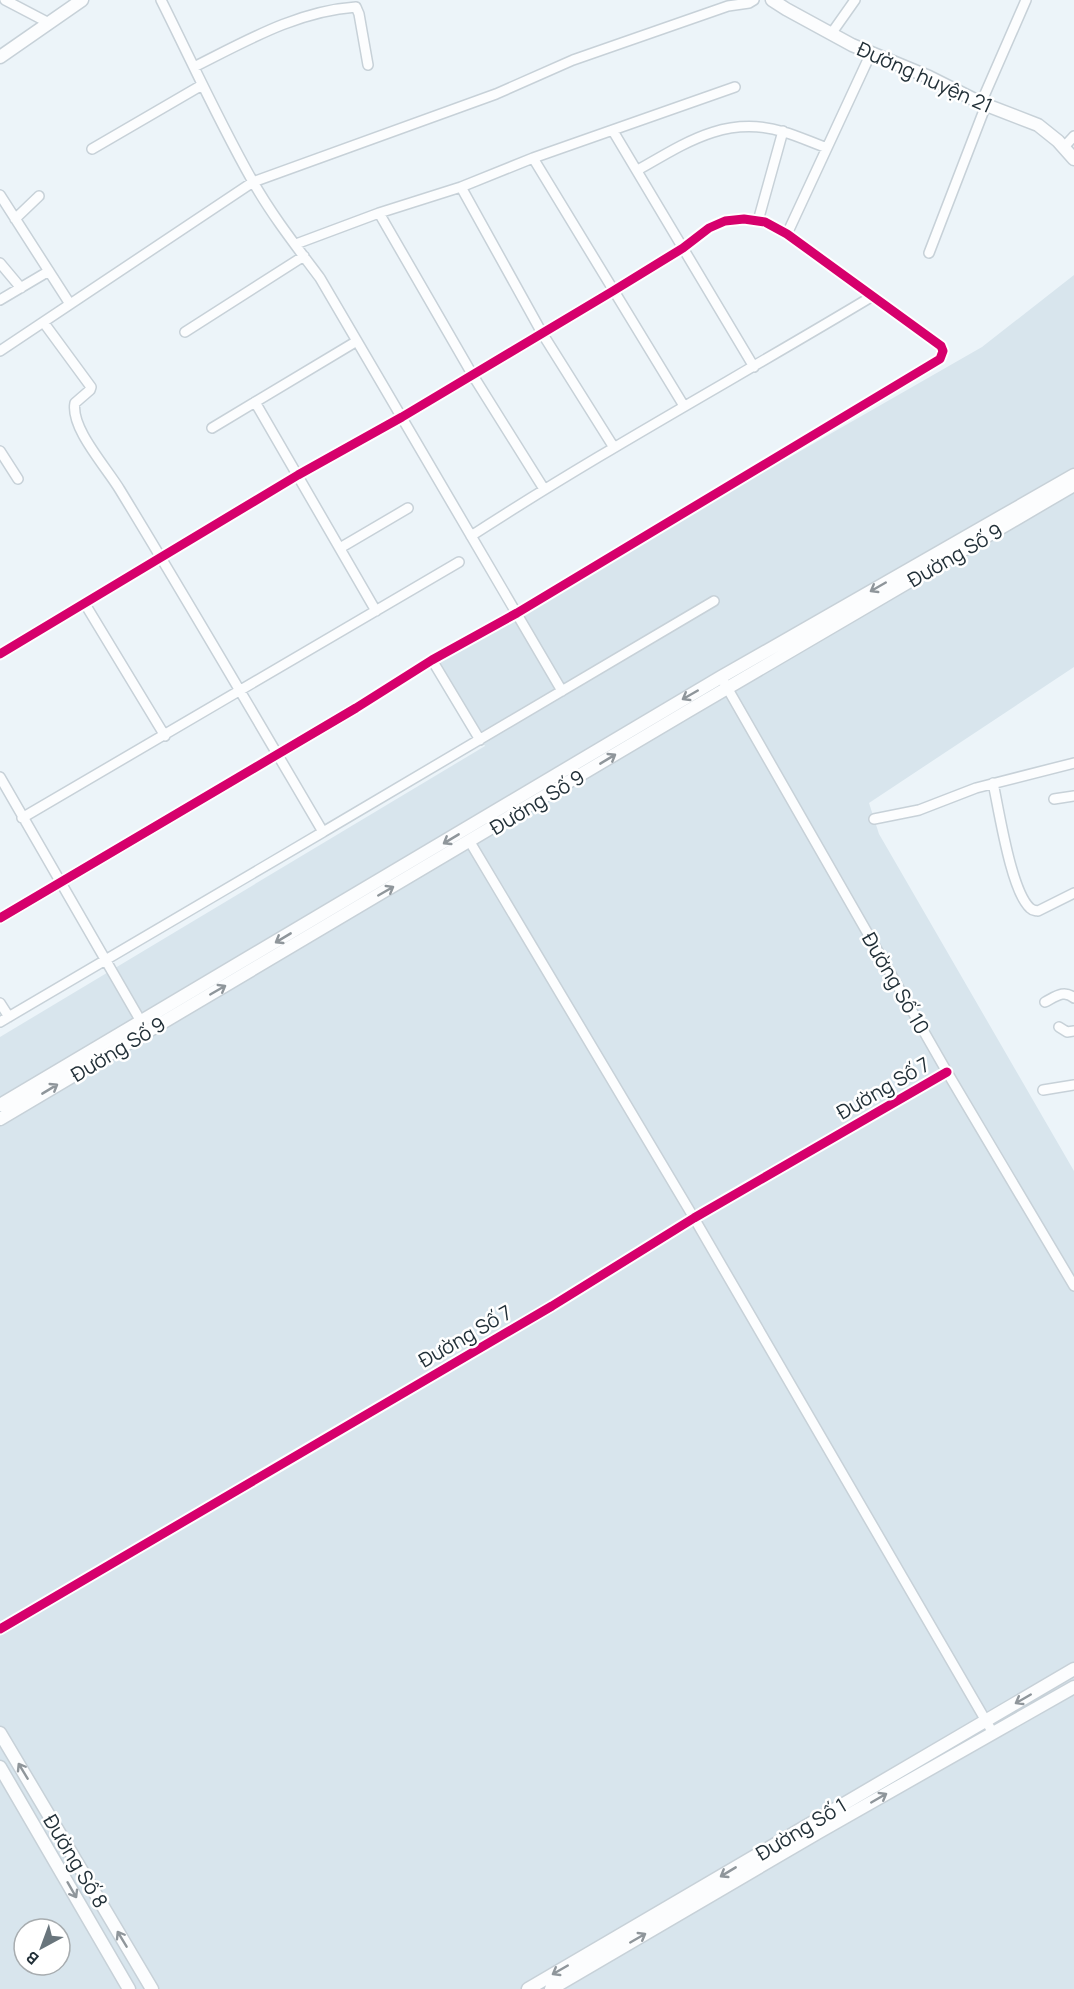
<svg xmlns="http://www.w3.org/2000/svg" width="1074" height="1989" viewBox="0 0 1074 1989" font-family="Manrope,sans-serif">
<style>
.built{fill:#d8e5ed;fill-rule:evenodd}
.lines{fill:none;stroke-linecap:round;stroke-linejoin:round}
.minor-casing{stroke:#c7d1d8;stroke-width:12}
.tertiary-casing{stroke:#c7d1d8;stroke-width:15}
.minor{stroke:#fcfdfe;stroke-width:9}
.tertiary{stroke:#fcfdfe;stroke-width:12}
.cycleway-casing{stroke:#fff;stroke-width:13}
.cycleway{stroke:#d6006c;stroke-width:9}
.oneway{stroke:#8f969b}
.labels{text-anchor:middle;dominant-baseline:central;stroke-width:5;stroke-linejoin:round;paint-order:stroke}
.street-label{font-size:20px;fill:#223038;stroke:#fff}
</style>
<rect width="100%" height="100%" fill="#ecf4f9"/>
<path class="built" d="M1074,275v392l-205,136 10,31 195,337v818h-1074v-952l485,-291 -49,-86 546,-313zM24,1929h36v36h-36z"/>
<g class="lines">
<g class="minor-casing">
<path id="minor" d="M5,0l44,23
M161,0c30,60 58,122 91,180 19,34 44,66 68,98l242,413
M831,34l24,-34
M194,67c52,-26 103,-56 162,-60l3,7 9,51
M981,103l45,-103
M613,131l141,236
M1064,147l10,-11
M92,149l110,-64
M533,158l151,248
M638,170c47,-27 89,-56 146,-38 14,4 29,11 43,16
M461,187l81,146 71,113
M0,195l70,109
M379,213l93,161 72,115
M15,219l24,-23
M758,221l25,-90
M787,234l84,-181
M296,244l83,-31 82,-26 72,-29 202,-71
M929,253l57,-148
M0,263l21,25
M0,300l49,-29
M185,332l119,-76
M0,351l253,-169 243,-88 77,-34 155,-54 21,-3 5,-3
M255,402l121,209
M212,428l145,-87
M0,451l18,28
M471,536c131,-85 267,-159 400,-239
M340,548l68,-40
M85,604l80,132
M0,654l298,-179 104,-58 211,-126 70,-43 26,-20 16,-7 19,-2 21,3 22,12 154,112 2,5 -3,8 -423,254 -85,47 -76,48 -356,210
M432,660l48,80
M721,677l226,395 127,214
M0,777l143,248
M993,783c6,27 18,108 37,125 3,3 4,2 8,3l36,-18
M1054,799l20,-3
M22,818l437,-256
M874,819l45,-9 57,-22 98,-25
M323,832l391,-231
M470,842l224,376 299,515
M1045,1002c10,-5 19,-13 29,-4
M0,1003l9,14
M0,1022l323,-190c-67,-114 -134,-229 -203,-342 -13,-22 -50,-62 -45,-87l15,-13 1,-3 -47,-64
M1059,1027l8,5 7,-1
M1043,1090l31,-5
M0,1629l552,-323 142,-88 253,-146"/>
</g>
<g class="tertiary-casing">
<path id="tertiary" d="M772,0l14,9 66,36 77,32 52,26 57,22 20,16 16,18
M0,57l82,-57
M0,1105l721,-428 353,-202
M0,1119l688,-408 386,-226
M0,1733l152,256
M0,1767l129,222
M528,1989l546,-320
M551,1989l268,-157 255,-145"/>
</g>
<use href="#minor" class="minor"/>
<use href="#tertiary" class="tertiary"/>
<g class="cycleway-casing">
<path id="cycleway" d="M0,654l298,-179 104,-58 211,-126 70,-43 26,-20 16,-7 19,-2 21,3 22,12 154,112 2,5 -3,8 -423,254 -85,47 -76,48 -356,210
M0,1629l552,-323 142,-88 253,-146"/>
</g>
<use href="#cycleway" class="cycleway"/>
</g>
<defs><path id="oneway-shaft" d="M-6 0H5M1.5-3L5.5 0L1.5 3" fill="none" stroke-width="1.6" stroke-linecap="round" stroke-linejoin="round" transform="scale(1.5)"/></defs>
<g class="oneway">
<use href="#oneway-shaft" transform="translate(878 587) rotate(150)"/>
<use href="#oneway-shaft" transform="translate(690 695) rotate(150)"/>
<use href="#oneway-shaft" transform="translate(608 759) rotate(-31)"/>
<use href="#oneway-shaft" transform="translate(451 839) rotate(149)"/>
<use href="#oneway-shaft" transform="translate(386 891) rotate(-30)"/>
<use href="#oneway-shaft" transform="translate(283 938) rotate(149)"/>
<use href="#oneway-shaft" transform="translate(218 990) rotate(-30)"/>
<use href="#oneway-shaft" transform="translate(50 1089) rotate(-31)"/>
<use href="#oneway-shaft" transform="translate(1023 1699) rotate(150)"/>
<use href="#oneway-shaft" transform="translate(23 1771) rotate(-121)"/>
<use href="#oneway-shaft" transform="translate(879 1798) rotate(-30)"/>
<use href="#oneway-shaft" transform="translate(728 1872) rotate(149)"/>
<use href="#oneway-shaft" transform="translate(72 1890) rotate(60)"/>
<use href="#oneway-shaft" transform="translate(638 1938) rotate(-30)"/>
<use href="#oneway-shaft" transform="translate(122 1939) rotate(-121)"/>
<use href="#oneway-shaft" transform="translate(560 1970) rotate(150)"/>
</g>
<g class="labels">
<g class="street-label">
<text transform="translate(925 77) rotate(24)">Đường huyện 21</text>
<text transform="translate(955 555) rotate(-30)">Đường Số 9</text>
<text transform="translate(537 802) rotate(-31)">Đường Số 9</text>
<text transform="translate(896 983) rotate(60)">Đường Số 10</text>
<text transform="translate(118 1049) rotate(-31)">Đường Số 9</text>
<text transform="translate(883 1088) rotate(-30)">Đường Số 7</text>
<text transform="translate(465 1336) rotate(-30)">Đường Số 7</text>
<text transform="translate(801 1829) rotate(-31)">Đường Số 1</text>
<text transform="translate(76 1861) rotate(59)">Đường Số 8</text>
</g>
</g>
<g transform="translate(42 1947) rotate(221)"><circle r="28" fill="#ffffff" stroke="#a7acaf" stroke-width="1.5"/>
<path d="M0-4.5L10 22L0 15L-10 22Z" fill="#69757c"/>
<text y="-9" font-size="16" font-weight="bold" text-anchor="middle" fill="#223038">B</text>
</g>
</svg>
